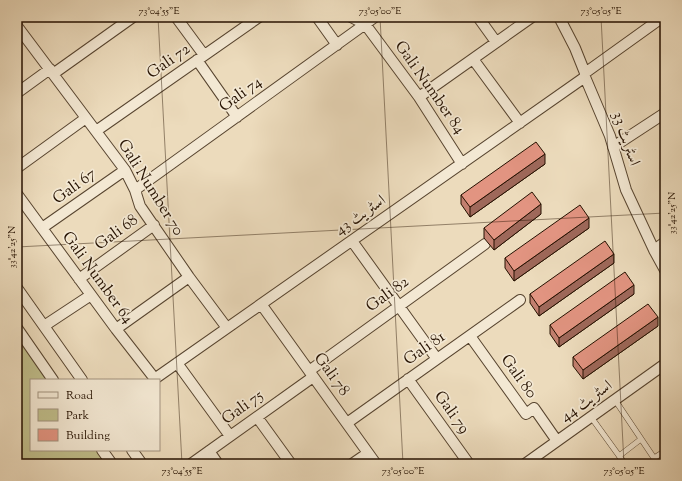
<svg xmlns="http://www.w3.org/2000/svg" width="682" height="481" viewBox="0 0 682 481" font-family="'Sorts Mill Goudy',Amiri,serif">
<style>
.green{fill:#c0be8b;stroke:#726846}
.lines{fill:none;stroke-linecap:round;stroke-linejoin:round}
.lane-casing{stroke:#57442f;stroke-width:6}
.street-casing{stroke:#57442f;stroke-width:12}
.lane{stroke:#f3e8d3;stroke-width:5}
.street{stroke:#f3e8d3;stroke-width:10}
.wall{fill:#c27f6f;stroke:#251100}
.shaded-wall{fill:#9e685a;stroke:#251100}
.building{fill:#e29481;stroke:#251100}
.ticks{fill:none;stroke:#251100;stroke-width:1;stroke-opacity:0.45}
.labels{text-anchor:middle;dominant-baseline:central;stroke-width:3.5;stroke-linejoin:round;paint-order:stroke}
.street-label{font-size:16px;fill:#251100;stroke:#f3e8d3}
.neatline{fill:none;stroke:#251100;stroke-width:1.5}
.ticks-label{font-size:10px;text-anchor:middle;fill:#251100}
</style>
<rect width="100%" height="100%" fill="#ecdbbc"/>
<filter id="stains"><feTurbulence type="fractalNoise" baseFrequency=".005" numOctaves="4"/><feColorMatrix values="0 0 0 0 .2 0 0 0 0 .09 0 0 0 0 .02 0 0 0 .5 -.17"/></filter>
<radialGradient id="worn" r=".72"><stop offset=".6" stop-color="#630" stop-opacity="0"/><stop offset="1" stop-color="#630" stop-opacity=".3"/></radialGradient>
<path class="green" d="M17,331l33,49h-19v70h66l9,14h-89z"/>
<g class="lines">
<g class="lane-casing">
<path id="lane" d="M615,400l43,64
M591,417l34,47
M619,456l22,-17
M654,458l11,-7"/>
</g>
<g class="street-casing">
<path id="street" d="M176,17l28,38
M317,17l20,28
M351,17l14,7 54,73 43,67
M478,17l18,25
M559,17l16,31 10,25v4l25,59 16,54 28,60 11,20
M17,26l108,144 10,20 5,16 49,71 38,51
M473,59l47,64
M197,60l40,57
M585,73l78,-56
M53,74l80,-57
M17,93l33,-24
M419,97l113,-80
M96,131l163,-114
M613,147l52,-34
M17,168l69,-50
M135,190l240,-173
M17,194l99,135 39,50
M42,228l83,-58
M352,241l85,118
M654,250l11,-8
M79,279l75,-54
M17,288l65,92
M261,304l115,160
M44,326l47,-31
M17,328l36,52
M116,329l73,-52
M470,336l56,78 8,-6 23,33
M177,363l53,73
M309,371l176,-127
M408,379l61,85
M153,380l432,-303
M257,417l34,47
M347,423l173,-123
M102,450l10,14
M132,450l10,14
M209,451l9,13
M191,464l122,-87
M352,464l16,-11
M525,464l140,-100"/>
</g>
<use href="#lane" class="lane"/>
<use href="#street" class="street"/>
</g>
<path class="wall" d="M545,164l-75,53 -9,-13v-9z
M541,214l-47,36 -10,-12v-10z
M589,228l-75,53 -9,-13v-10z
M614,263l-75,53 -9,-13v-9z
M634,294l-75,53 -9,-13v-9z
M658,326l-75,53 -10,-13v-9z"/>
<path class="shaded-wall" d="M545,154v10l-75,53v-10z
M541,204v10l-47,36v-10z
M589,218v10l-75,53v-10z
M614,254v9l-75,53v-9z
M634,285v9l-75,53v-9z
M658,317v9l-75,53v-9z"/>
<path class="building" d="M536,142l9,12 -75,53 -9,-12z
M532,192l9,12 -47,36 -10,-12z
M580,205l9,13 -75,53 -9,-13z
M605,241l9,13 -75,53 -9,-13z
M625,272l9,13 -75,53 -9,-13z
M648,304l10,13 -75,53 -10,-13z"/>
<path class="ticks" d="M158,17l24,447M380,17l23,447M601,17l23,447M17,247l648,-34"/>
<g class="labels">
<g class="street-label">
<text transform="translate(169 62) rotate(-35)">Gali 72</text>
<text transform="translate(429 88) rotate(55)">Gali Number 84</text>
<text transform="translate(241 95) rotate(-36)">Gali 74</text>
<text transform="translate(625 139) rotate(71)">اسٹریٹ 33</text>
<text transform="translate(75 187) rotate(-36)">Gali 67</text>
<text transform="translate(150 188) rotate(58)">Gali Number 70</text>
<text transform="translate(361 216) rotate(-35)">اسٹریٹ 43</text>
<text transform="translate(117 233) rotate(-36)">Gali 68</text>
<text transform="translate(97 278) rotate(54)">Gali Number 64</text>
<text transform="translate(388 295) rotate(-36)">Gali 82</text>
<text transform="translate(425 349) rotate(-35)">Gali 81</text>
<text transform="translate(331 375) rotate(54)">Gali 78</text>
<text transform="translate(518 377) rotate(54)">Gali 80</text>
<text transform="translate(587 402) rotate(-36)">اسٹریٹ 44</text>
<text transform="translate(243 408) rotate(-36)">Gali 75</text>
<text transform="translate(451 413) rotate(54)">Gali 79</text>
</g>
</g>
<rect width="682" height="481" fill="none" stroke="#ecdbbc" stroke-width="44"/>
<rect x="30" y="379" width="130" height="72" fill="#f3e8d3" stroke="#a1927f"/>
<rect x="38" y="392" width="20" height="6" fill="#f3e8d3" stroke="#a1927f"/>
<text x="66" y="399" font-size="12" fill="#251100">Road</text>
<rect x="38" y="409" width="20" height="12" fill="#c0be8b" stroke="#a1927f"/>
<text x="66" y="419" font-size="12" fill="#251100">Park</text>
<rect x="38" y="429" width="20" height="12" fill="#e29481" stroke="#a1927f"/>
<text x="66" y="439" font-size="12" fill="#251100">Building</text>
<rect x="22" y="22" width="638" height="437" class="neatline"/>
<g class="ticks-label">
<text x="159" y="14">73°04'55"E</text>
<text x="380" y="14">73°05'00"E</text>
<text x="601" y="14">73°05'05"E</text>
<text transform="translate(671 213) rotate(-90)" y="4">33°42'25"N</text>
<text transform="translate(11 247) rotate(-90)" y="4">33°42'25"N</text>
<text x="182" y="474">73°04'55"E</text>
<text x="403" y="474">73°05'00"E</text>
<text x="624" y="474">73°05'05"E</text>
</g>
<rect width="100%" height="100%" filter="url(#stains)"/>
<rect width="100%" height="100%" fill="url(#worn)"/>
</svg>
